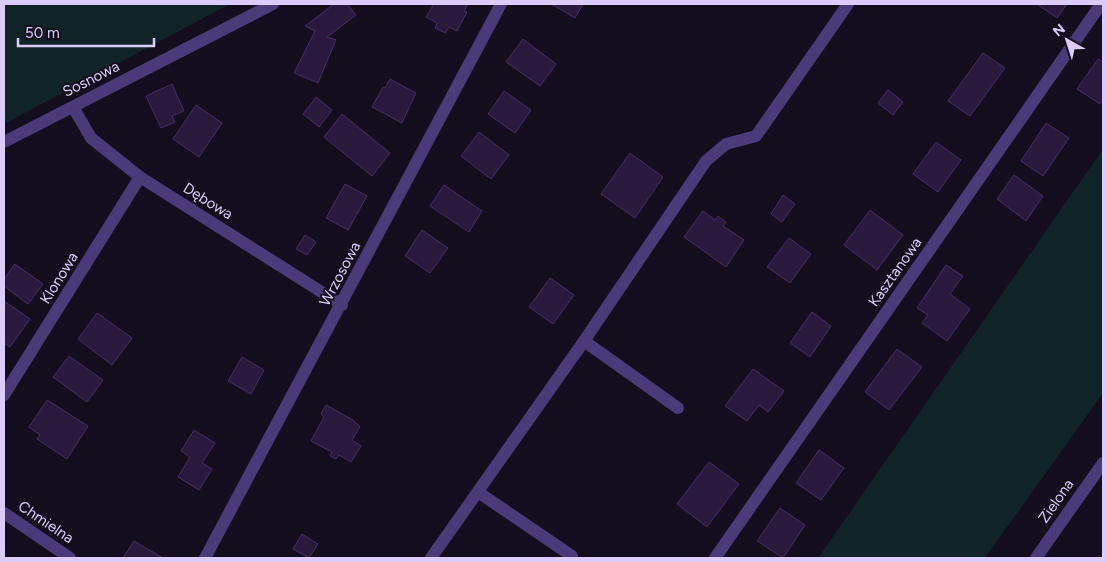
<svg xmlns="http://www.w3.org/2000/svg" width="1107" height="562" viewBox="0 0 1107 562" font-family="Figtree,sans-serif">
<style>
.green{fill:#102327}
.building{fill:#291a3d;stroke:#462d68}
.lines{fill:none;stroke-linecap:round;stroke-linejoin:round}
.minor{stroke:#4b3a7a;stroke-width:12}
.labels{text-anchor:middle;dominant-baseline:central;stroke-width:4;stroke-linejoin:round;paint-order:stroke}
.street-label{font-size:15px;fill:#dcccfc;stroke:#130d1d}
</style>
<rect width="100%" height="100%" fill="#130d1d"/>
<path class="green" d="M4,4h226l-226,120z
M1103,149v244l-118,165h-167z"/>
<path class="building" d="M334,4h13l9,11 -29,22 9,3 -18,43 -24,-10 21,-42 -10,-5z
M434,4h34l-4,7 3,1 -10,19 -8,-4 -4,6 -10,-5 2,-5 -11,-6z
M551,4h32l-8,14z
M1037,4h30l-10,14z
M523,39l33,25 -16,22 -34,-24z
M983,53l22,15 -35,48 -22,-15z
M1098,59l5,3v38l-3,4 -23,-15z
M390,79l26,14 -14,30 -30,-16 11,-20 2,1z
M172,84l12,27 -12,5 3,6 -14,6 -15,-32z
M888,90l15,12 -10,13 -15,-12z
M504,91l27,19 -16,23 -27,-19z
M316,97l16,13 -13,17 -16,-13z
M196,105l26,18 -23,34 -26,-18z
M342,114l48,39 -18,23 -48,-39z
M1046,123l23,15 -26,38 -22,-15z
M479,132l30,23 -18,24 -30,-23z
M936,142l25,18 -23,32 -25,-18z
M630,153l33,24 -28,41 -34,-24z
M1014,175l29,21 -17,25 -29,-22z
M345,184l22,12 -19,34 -22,-12z
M444,185l38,26 -13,21 -39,-26z
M783,195l12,9 -13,18 -11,-8z
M870,210l33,25 -26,35 -33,-25z
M703,211l12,9 3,-4 8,6 -3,4 21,14 -18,27 -42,-30z
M422,230l26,18 -18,25 -25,-17z
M305,235l11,7 -9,13 -11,-6z
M789,238l22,16 -21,29 -23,-16z
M15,264l28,20 -15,20 -24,-18v-7z
M946,265l17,11 -13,18 20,15 -23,32 -25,-18 6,-8 -11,-7z
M550,278l24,17 -21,29 -24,-17z
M4,301l26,18 -20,28 -6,-4z
M812,312l19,14 -21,31 -20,-14z
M97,313l35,25 -20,27 -34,-26z
M897,349l25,18 -33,43 -24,-18z
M69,356l34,24 -16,22 -34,-25z
M242,357l22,13 -13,24 -23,-13z
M753,369l31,22 -16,21 -9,-7 -12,16 -22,-15z
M47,400l41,26 -21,33 -30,-20 3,-4 -11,-8z
M326,405l27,15 7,7 -8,13 9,6 -10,16 -12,-7 -3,4 -6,-3 2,-4 -21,-11 13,-24 -3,-3z
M194,430l21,13 -13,20 10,6 -13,21 -21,-13 12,-20 -9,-6z
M819,450l25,18 -23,32 -25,-17z
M709,462l30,22 -32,43 -30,-23z
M780,508l25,17 -22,33 -26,-17z
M302,534l16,10 -9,14 -16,-9z
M134,541l29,17h-40z"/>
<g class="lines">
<path class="minor" d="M73,107l18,31 49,39 202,128
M4,142l269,-138
M584,341l94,67
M4,395l136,-218
M478,492l94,64
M4,513l66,45
M205,558l296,-554
M431,558l153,-217 122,-180 20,-17 30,-8 92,-132
M715,558l386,-554
M1036,558l67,-95"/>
</g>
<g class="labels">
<g class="street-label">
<text transform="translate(91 79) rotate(-27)">Sosnowa</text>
<text transform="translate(208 201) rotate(32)">Dębowa</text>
<text transform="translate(895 272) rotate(-55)">Kasztanowa</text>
<text transform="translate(340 274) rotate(-62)">Wrzosowa</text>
<text transform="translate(59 278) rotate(-58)">Klonowa</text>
<text transform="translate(1056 501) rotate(-55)">Zielona</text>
<text transform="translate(46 522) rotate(34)">Chmielna</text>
</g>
</g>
<rect width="1107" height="562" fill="none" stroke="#dcccfc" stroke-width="10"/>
<g transform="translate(1067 40) rotate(321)" stroke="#130d1d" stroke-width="4" paint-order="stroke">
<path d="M0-4L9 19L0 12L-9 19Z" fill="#dcccfc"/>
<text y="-8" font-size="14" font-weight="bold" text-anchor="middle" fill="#dcccfc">N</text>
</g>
<path d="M18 38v8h136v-8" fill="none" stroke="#dcccfc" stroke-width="2.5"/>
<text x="25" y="38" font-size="15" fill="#dcccfc" stroke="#130d1d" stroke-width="4" paint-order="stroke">50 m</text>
</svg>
